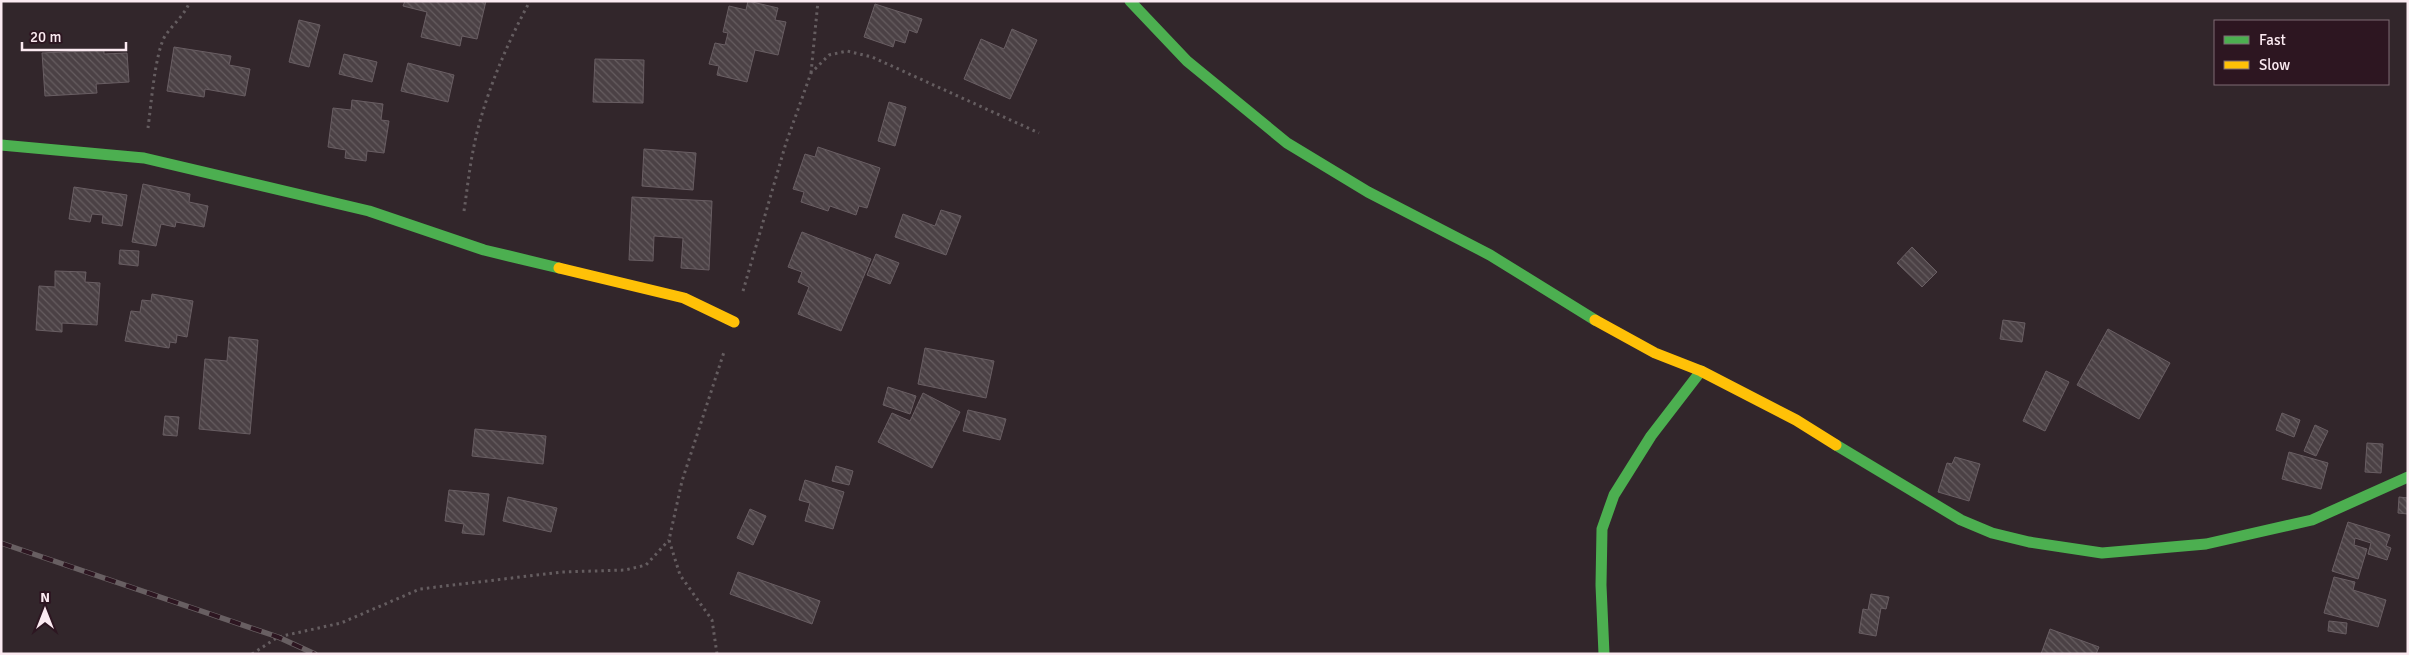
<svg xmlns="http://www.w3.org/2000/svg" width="2409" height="655" viewBox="0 0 2409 655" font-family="Signika,sans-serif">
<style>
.building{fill:url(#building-back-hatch);stroke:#695e63}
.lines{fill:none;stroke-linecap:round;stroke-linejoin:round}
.path{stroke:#655d60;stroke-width:3;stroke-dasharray:2.5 4;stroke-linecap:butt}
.fast{stroke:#4caf50;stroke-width:11}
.slow{stroke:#ffc107;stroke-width:11}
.rail-casing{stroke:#685f62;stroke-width:5.5}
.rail{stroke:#2d1621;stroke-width:4;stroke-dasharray:11;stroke-linecap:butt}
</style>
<defs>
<pattern id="building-back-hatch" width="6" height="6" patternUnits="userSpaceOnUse" patternTransform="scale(1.25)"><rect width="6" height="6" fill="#4b4145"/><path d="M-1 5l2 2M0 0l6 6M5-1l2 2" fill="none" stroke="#665d60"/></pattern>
</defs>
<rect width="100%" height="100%" fill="#32262b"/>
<path class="building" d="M405,1h81l-9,38 -15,-3 -2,10 -39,-9 6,-25 -24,-6z
M748,1l30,7 -3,12 11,2 -8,33 -23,-5 -8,32 -30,-7 2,-9 -10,-2 6,-21 10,2 3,-12 -5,-1 6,-26 17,4z
M875,4l47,15 -5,14 -8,-3 -4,13 -10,-3 -2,7 -29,-10z
M299,20l21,5 -11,42 -20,-5z
M1012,29l25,11 -27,59 -46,-20 17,-40 23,10z
M174,47l57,9 -2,9 21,4 -5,27 -40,-7 -1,8 -37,-6z
M104,50v4l23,-1 2,29 -33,2 1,9 -52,3 -3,-43z
M344,54l33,8 -5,20 -33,-8z
M595,59l49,1 -1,43 -50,-1z
M408,63l46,12 -6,27 -47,-11z
M352,100l31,4 -2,16 8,1 -5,32 -17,-2 -1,10 -21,-3 1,-8 -18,-3 5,-39 18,2z
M889,102l17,5 -11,39 -17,-5z
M818,147l62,21 -13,40 -8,-2 -3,9 -26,-9 -2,5 -27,-9 3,-10 -11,-3 12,-35 10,3z
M644,149l52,4 -3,37 -51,-4z
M143,184l47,10 -1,8 19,4 -4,21 -28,-5 -1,5 -14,-3 -5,22 -24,-4z
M74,187l53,8 -5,31 -20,-3 1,-8 -11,-1 -2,8 -21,-3z
M632,197l80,4 -3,69 -28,-2 2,-30 -29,-2 -1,25 -24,-1z
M941,210l20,6 -15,39 -51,-18 8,-23 32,12z
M802,232l69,27 -30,72 -43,-17 11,-27 -11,-5 4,-10 -14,-5z
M1912,247l25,25 -15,15 -25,-24z
M120,250l19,1 -1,15 -19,-2z
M876,254l23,9 -9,21 -23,-9z
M55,271l31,1 -1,10 15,1 -3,42 -35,-2v9l-26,-2 3,-44 16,1z
M152,294l41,7 -6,36 -10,-2 -1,8 -6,-1 -1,6 -44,-7 6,-30 9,1 2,-12 9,1z
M2003,320l22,3 -3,19 -22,-3z
M2108,329l62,34 -31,56 -62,-34z
M229,337l29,3 -8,94 -51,-5 6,-70 22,2z
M925,348l69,13 -8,37 -68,-14z
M2046,371l23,11 -24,49 -22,-10z
M888,387l28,9 -6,18 -27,-9z
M923,393l37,19 -28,56 -54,-26 14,-29 18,8z
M968,410l38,9 -6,21 -37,-9z
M2282,413l18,7 -6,17 -18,-7z
M165,416l14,1 -2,19 -14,-1z
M2315,425l13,6 -12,25 -12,-5z
M475,429l71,7 -3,28 -71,-8z
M2367,443l16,1 -2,29 -16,-1z
M2289,452l39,11 -7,26 -39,-10z
M1955,457l25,7 -11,37 -31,-9 9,-29 5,1z
M836,466l17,5 -4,14 -17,-4z
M805,480l39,12 -11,37 -28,-8 5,-18 -11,-3z
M449,490l40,4 -5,41 -22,-2 2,-9 -19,-3z
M508,497l49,11 -6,24 -48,-11z
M2399,497l9,1v16l-10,-1z
M750,509l16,7 -13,29 -16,-7z
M2348,522l42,13 -4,11 5,2 -4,12 -19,-6 3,-11 -16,-5 -1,7 13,4 -9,30 -26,-8z
M738,572l82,29 -8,23 -82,-30z
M2334,577l21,5 -2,8 33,10 -8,27 -54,-14z
M1871,594l18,3 -3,12 -5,-1 -5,28 -17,-3 4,-24 5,1z
M2329,621l18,2 -1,11 -18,-3z
M2050,629l49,18 -3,7h-55z"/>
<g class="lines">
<path class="path" d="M811,73l7,-72
M148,128c3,-22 7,-75 17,-92 8,-12 20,-21 25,-35
M464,211c3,-20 5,-40 9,-60 9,-49 33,-106 57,-150
M743,291l43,-148 25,-70 18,-18 18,-4 25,6 167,76
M252,654l26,-17 63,-14 79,-34 142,-17 63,-2 21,-5 23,-25
M717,654l-5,-34 -32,-45 -11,-35 13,-59 42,-129"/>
<path class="fast" d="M1130,1l57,60 100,82 81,49 122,63 105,65
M1,145l143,13 225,53 115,39 75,18
M1836,445l125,75 31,13 37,9 73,11 104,-9 106,-24 96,-43
M1604,654l-3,-69 1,-56 12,-34 37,-59 50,-65"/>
<path class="slow" d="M559,268l125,30 50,24
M1595,320l60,33 46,18 95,49 40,25"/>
<g class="rail-casing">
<path id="rail" d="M1,543l277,94 37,17"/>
</g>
<use href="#rail" class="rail"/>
</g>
<rect width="2409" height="655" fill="none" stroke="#fbeaf1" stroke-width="5"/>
<rect x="2214" y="20" width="175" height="65" fill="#2d1621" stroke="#7f6b74"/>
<rect x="2224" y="36" width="25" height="8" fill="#4caf50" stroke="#7f6b74"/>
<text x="2259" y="45" font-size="15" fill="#fbeaf1">Fast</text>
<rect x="2224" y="61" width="25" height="8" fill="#ffc107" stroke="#7f6b74"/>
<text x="2259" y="70" font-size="15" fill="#fbeaf1">Slow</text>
<g transform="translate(45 610)" stroke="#2d1621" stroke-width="4" paint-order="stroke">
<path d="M0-4L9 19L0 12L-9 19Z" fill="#fbeaf1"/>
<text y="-8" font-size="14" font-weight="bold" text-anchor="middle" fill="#fbeaf1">N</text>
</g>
<path d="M22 42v8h104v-8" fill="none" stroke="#fbeaf1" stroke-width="2.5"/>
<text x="30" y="42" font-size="15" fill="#fbeaf1" stroke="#2d1621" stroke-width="4" paint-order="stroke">20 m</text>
</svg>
